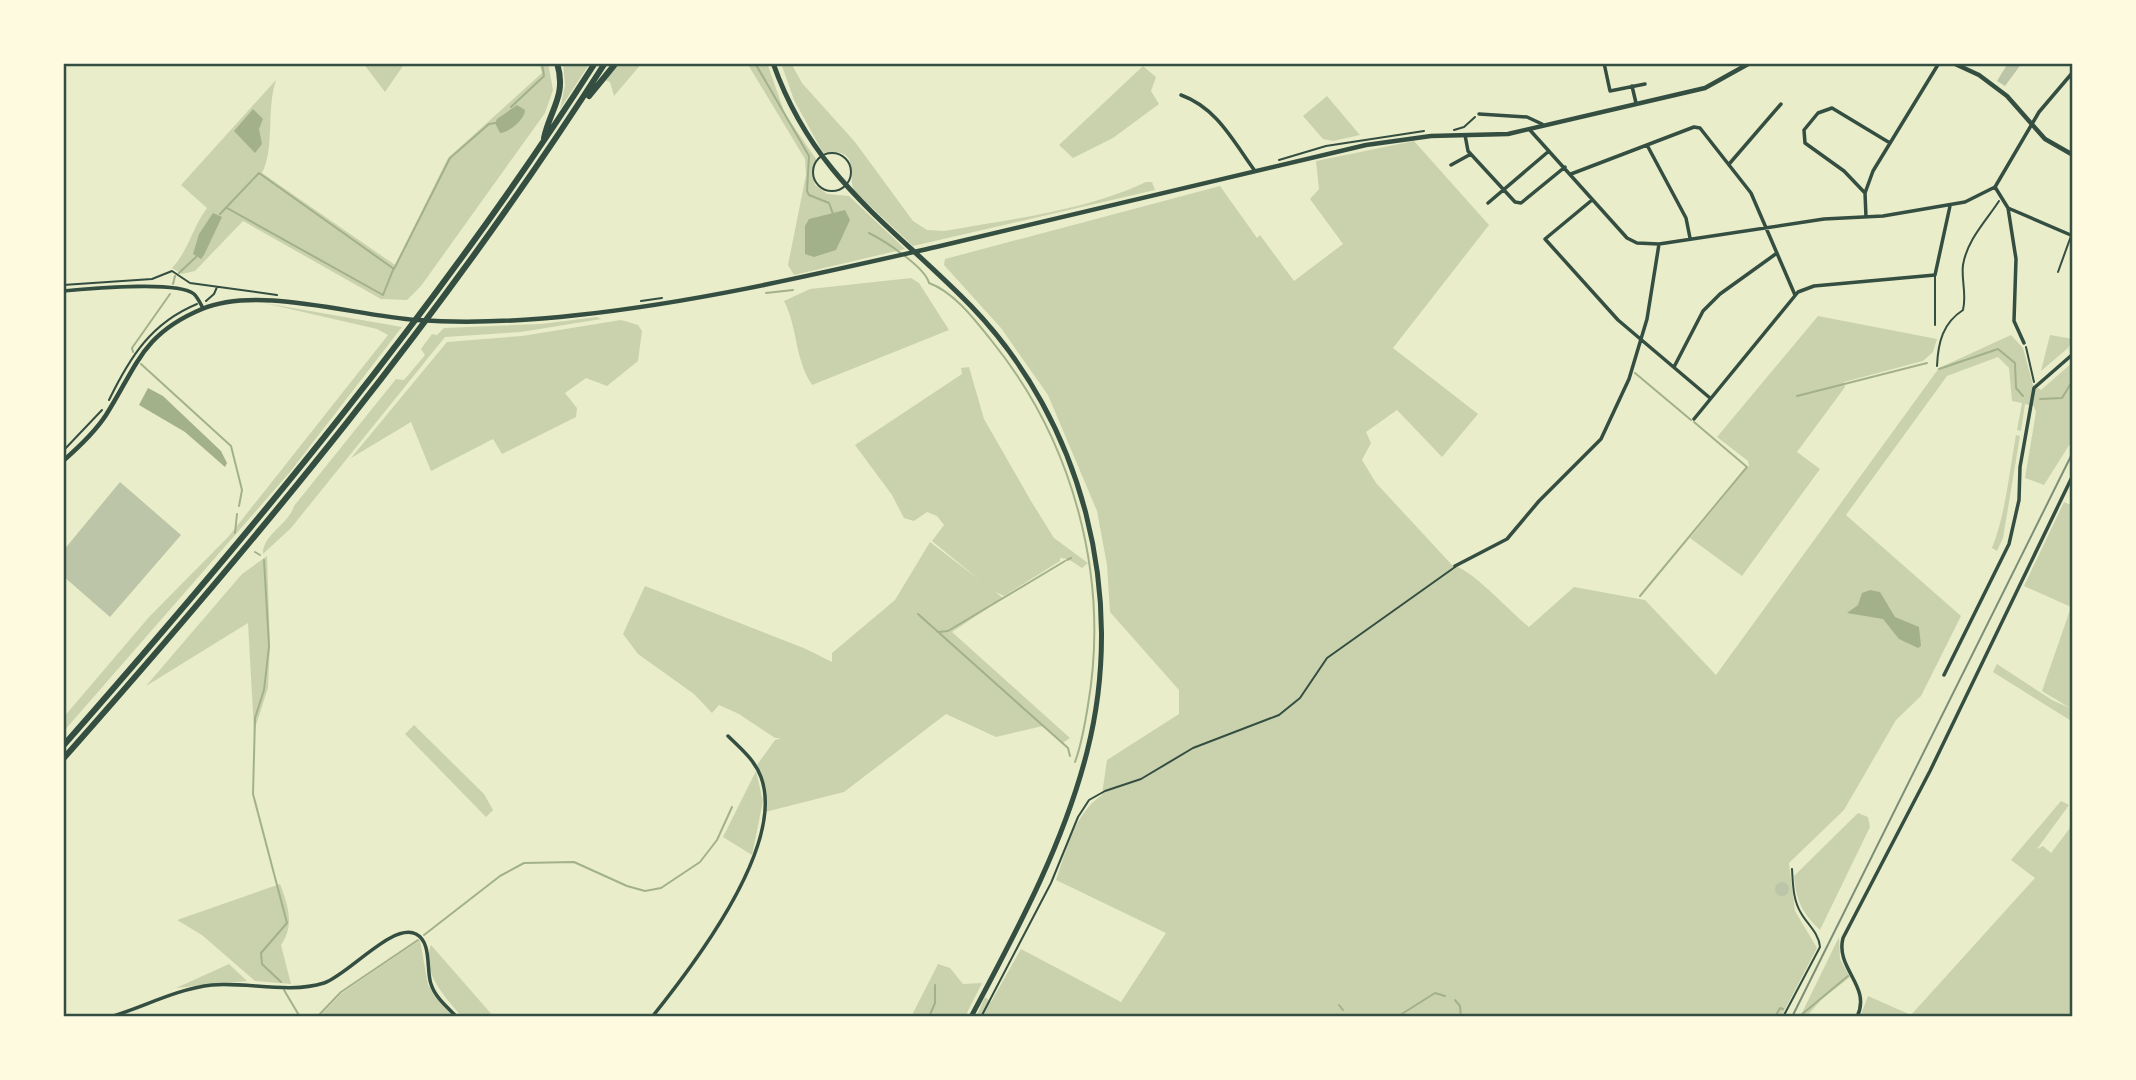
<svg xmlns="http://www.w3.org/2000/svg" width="2136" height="1080" viewBox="0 0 2136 1080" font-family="Barlow,sans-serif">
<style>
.green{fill:#cad2ad}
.water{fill:#a3b18a}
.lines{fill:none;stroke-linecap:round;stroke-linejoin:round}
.stream{stroke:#a3b18a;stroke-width:2}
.building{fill:#bcc5a7}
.path{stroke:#344e41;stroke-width:2}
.service{stroke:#344e41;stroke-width:2}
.minor{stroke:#344e41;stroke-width:3.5}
.tertiary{stroke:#344e41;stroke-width:4.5}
.trunk{stroke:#344e41;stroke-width:5}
.motorway{stroke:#344e41;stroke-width:6}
.rail{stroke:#7c8e77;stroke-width:2}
.neatline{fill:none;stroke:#344e41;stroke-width:2.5}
</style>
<rect width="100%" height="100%" fill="#e9edc9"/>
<path class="green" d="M363,63h42l-20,29z
M539,63h9l5,27 -8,23 -124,173 -14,14 -26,-1 -138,-78 -48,50 -13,3 -10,-6c17,-18 20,-40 35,-60l-26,-23 95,-105c-10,30 -1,68 -14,93l133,92 53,-107 94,-85z
M563,63h27l-30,46 5,-24z
M620,63h22l-28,33 -4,-14 -5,-2z
M747,63h20l18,51 31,45 -3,18 2,8 12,9 22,2 56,53 -111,26 -6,-10 18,-90 -1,-16z
M781,63h10l11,20 53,59 58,79 14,9 17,1c66,-12 141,-20 202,-49h6l3,8 -242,56 -59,-55c-7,-16 8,-44 -30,-38l-3,-4 -27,-49z
M1143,66l13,11 -5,14 8,13 -46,34 -40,20 -14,-13z
M1327,96l33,39 -27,6 -10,-2 -20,-23z
M1414,141l75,84 -96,123 85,66 -36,43 -45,-47 -31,22 5,11 -9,17 14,23 76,82c19,3 59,48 77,62l45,-40 71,13 71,75 223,-307 72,-33 12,13 10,37 8,5 32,-28v77l-29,46 -19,-7 11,-66 -2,-6 -9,-2 -4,27 -4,-1 5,-27 -10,-2 -3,-33 -11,-11 -51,19 -101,139 115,101 -40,80 -25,24 -52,90 -55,53 6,48 22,37 -36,69h-805l9,-20 6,5 30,-53 100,53 45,-69 -110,-53c11,-31 18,-66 46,-85l5,-35 72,-46v-24l-69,-78 -3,-47 -10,-54 -49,-116 -47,-67 -57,-63 1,-6 275,-73 37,52 3,-3 34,46 49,-37 -33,-45 9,-10 -3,-28z
M911,278l8,5 30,47 -137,55c-18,-28 -14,-57 -28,-84l26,-12z
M264,303l138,24 -112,145 -227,260v-14l86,-101 80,-81 159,-201 -11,-6z
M1818,316l119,23 -4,13 -10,9 -79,21 1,5 -48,65 23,17 -78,107 -52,-38 59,-72 -1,-5 -31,-24z
M597,317l4,2 -80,13 -76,5 -154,191 -28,26c-1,-19 26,-30 31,-48l102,-127 8,1 21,-25 -4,-6 11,-15 5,1 7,-7 97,-4z
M621,320l17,5 4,6 -4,30 -31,25 -21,-8 -21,15 12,15 -1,9 -74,37 -9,-15 -62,32 -20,-49 -60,36 96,-116 75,-6z
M2050,335l23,4 -5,9 -27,23z
M969,367l15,52 47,82 23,37 34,25 -6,5 -14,-9 -8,-1v3l-56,35 -11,-5 -61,-50 12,-16 -7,-9 -10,-4 -13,9 -10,-3 -12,-23 -37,-50 107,-71 -1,-6z
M2016,435l4,1 -17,102 -6,13 -5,-3c14,-35 17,-75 24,-113z
M2064,502l9,4v216l-80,-50 4,-8 55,36 18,8 -28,-17 29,-84 -47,-21z
M930,542l73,56 -51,34 118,106 -7,5 -20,-17 -47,11 -50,-23 -102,78 -79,20 1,-24 -9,-23 18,-25 6,-2h-6l-36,-24 -20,-9 -7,8 -18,-19 -56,-40 -15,-20 22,-48 161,63 26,13v-9l63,-53z
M267,556l3,88 -2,44 -14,43 -6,-108 -102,63 96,-112z
M414,725l70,69 9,16 -7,7 -81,-83z
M756,771l7,30 -11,54 -29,-18z
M2061,801l8,4 -32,44 6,-3 8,7 22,-29v193h-213l8,-21 43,19 124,-137 -24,-18z
M1858,813l10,4 2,10 -50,103c-18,-17 -24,-30 -26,-54z
M280,884c8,21 15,41 1,61l10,39 -36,-3 -53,-46 -25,-15z
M1839,937l1,22 10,18 -28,22 -16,18h-6z
M420,940l8,45 27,32h-136l23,-24z
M431,945l63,72h-32c-16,-19 -42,-45 -31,-72z
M229,964l18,17 -71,7z
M938,964l12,4 13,16 19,-1 -17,34h-54z"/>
<path class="water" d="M517,105l8,5c0,9 -15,22 -25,23l-5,-10 2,-4z
M253,109l10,10 -4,10 3,15 -7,9 -21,-22z
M845,210l5,10 -14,30 -22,7 -9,-3v-28l4,-7z
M213,213l9,4 -18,38 -3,4 -8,-5 6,-20z
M148,388l15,8 58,55 6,12 -2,4 -40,-35 -46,-27z
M1870,590l10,2 15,25 24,10 2,19 -3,2 -19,-9 -16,-20 -36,-6 11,-8 4,-12z"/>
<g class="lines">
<path class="stream" d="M755,63l54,93 -2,35 2,4 20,8 4,11
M511,107l33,-31 -2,-13
M227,208l156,87 10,-25
M220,214l39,-41 135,96 56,-111 39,-34 6,-1
M869,233c16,8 56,34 60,50 25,9 46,37 62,57 82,101 119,236 97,365 -3,19 -6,38 -13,57
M179,273l17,-16
M173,284l2,-8
M766,293l27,-3
M133,352l-1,-4 38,-54
M141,364l90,82 11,44 -3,16
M1939,369l59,-20 17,14 1,25 7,8
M1635,373l56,47
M1797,396l130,-33
M2040,399l22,-1 11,-18
M235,533l2,-19
M255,552l5,3
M264,560l5,86 -5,44 -9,28 -2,76 34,129 -26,30 1,11 19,18
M1067,560l4,-2
M1640,596l107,-129 -53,-45
M918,614l150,134 2,8
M939,632l9,-1 117,-70
M424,935l76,-59 24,-13 50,-1 53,24 18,5 16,-3 39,-26 17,-22 15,-33
M284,990l16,27
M1455,1000l5,6 1,11
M1339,1005l4,5
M1801,1015l47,-39
M317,1017l24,-25 77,-52
M929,1017l6,-14v-18
M1397,1017l38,-24 10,3
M1775,1017l5,-9 3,1"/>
</g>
<path class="building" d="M2008,63h14l-17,23 -8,-5z
M120,482l61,53 -71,82 -47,-41v-25z
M1775 889a7 7 0 1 1 14 0a7 7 0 1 1-14 0Z"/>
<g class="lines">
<path class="path" d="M1454,130l10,-3 11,-10
M1279,160l47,-14 98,-15
M63,285l89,-6 20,-8 18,12 87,12
M206,301l8,-7 3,-7
M641,301l21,-3
M2026,347l8,35
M1937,366c1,-24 6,-43 26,-56 4,-16 -2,-30 0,-45 4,-25 23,-44 36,-64
M109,400c21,-43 42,-77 88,-96
M63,451l39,-41
M1783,1017l37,-70c-1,-14 -13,-23 -19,-34 -8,-13 -8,-29 -9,-44"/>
<path class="service" d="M813 172a19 19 0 1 1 38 0a19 19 0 1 1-38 0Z
M2058,272l13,-36
M1935,325v-49
M981,1017l70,-134 27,-66 11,-17 16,-9 36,-12 52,-31 86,-33 21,-17 27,-40 128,-91"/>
<path class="minor" d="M1604,63l6,28 35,-7
M1632,86l4,17
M1181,95c36,13 52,46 74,76
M1479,114l48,3 15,7
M1529,129l98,109 10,5 22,1 165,-25 59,-3 82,-14 30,-15 44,-75 34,-40
M1465,135l3,16 47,51 6,1 44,-36
M1647,145l39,73 4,20
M1730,163l51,-59
M1451,165l20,-11
M1571,174l123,-47 6,1 51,65 44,102
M1995,187l13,21 65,28
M1865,193l-21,-22 -39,-28 -1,-13 14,-17 14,-5 58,35
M1592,200l-47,39 73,81 92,78
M1488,203l61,-52
M2008,208l8,51 -2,62 10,22
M1866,217l-1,-24 8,-22 66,-108
M63,291c24,-2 114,-11 131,3 4,4 6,9 9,14
M1674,367l29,-56 17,-17 57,-41
M1694,419l104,-127 16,-6 121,-11 15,-69
M1455,566l52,-27 32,-38 62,-62 28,-60 18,-60 12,-75
M1944,675l65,-131 10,-44 1,-33 14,-79 39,-34
M110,1017c34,-10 66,-28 102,-32 36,-3 77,9 112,-2 24,-8 69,-61 92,-49 16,8 10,36 15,50 4,13 16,23 26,33
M652,1017c41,-51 134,-172 109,-240 -6,-17 -21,-29 -33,-41
M1857,1017c15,-31 -22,-48 -14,-79l87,-167 143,-296"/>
<path class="tertiary" d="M1953,63l26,12 28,21 38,43 28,16
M63,461c16,-14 32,-29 43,-46 31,-49 36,-81 96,-106 57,-24 153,7 215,11 54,4 107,1 161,-5 121,-13 239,-41 358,-68 144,-33 287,-68 430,-102l65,-9 77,-2 197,-46 45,-25"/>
<path class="trunk" d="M773,63c41,116 117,160 198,243 112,116 156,290 116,446 -24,94 -71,180 -116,265"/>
<path class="motorway" d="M589,96l27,-33
M544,138c6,-29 23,-42 13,-75
M63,746c191,-217 376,-439 532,-683
M63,759c195,-220 383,-447 542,-696"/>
<path class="rail" d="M1792,1017l281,-565"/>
</g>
<rect width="2136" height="1080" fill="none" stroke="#fefae0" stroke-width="130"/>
<rect x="65" y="65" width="2006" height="950" class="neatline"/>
</svg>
